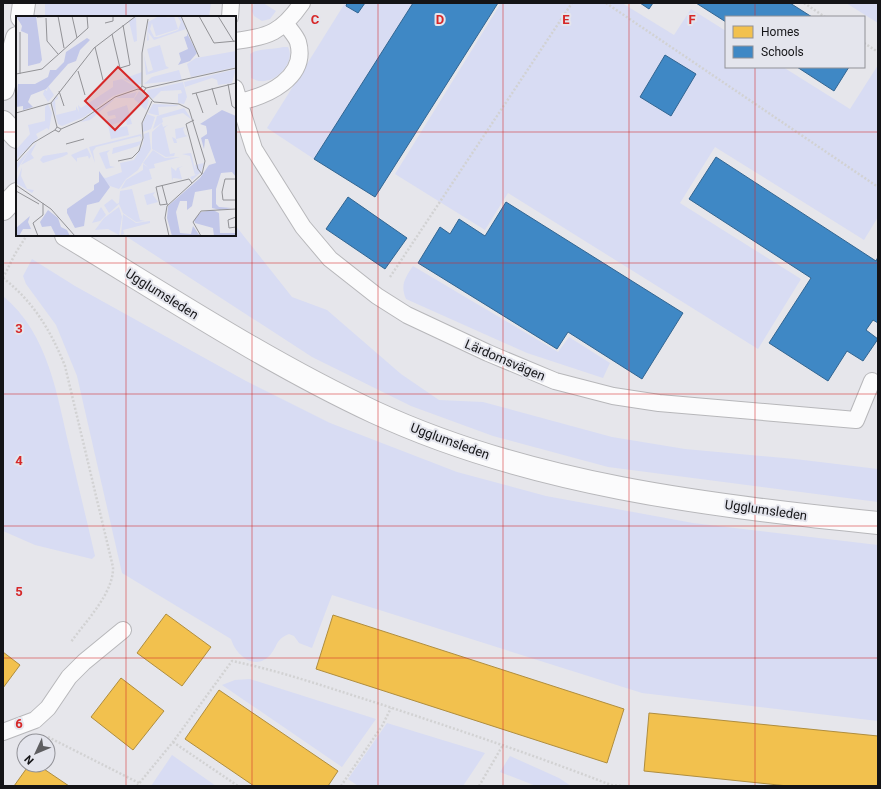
<svg xmlns="http://www.w3.org/2000/svg" width="881" height="789" viewBox="0 0 881 789" font-family="Roboto,sans-serif">
<style>
.green{fill:#d8dcf3}
.homes{fill:#f2c14e;stroke:#af8d3e}
.schools{fill:#3f88c5;stroke:#326591}
.lines{fill:none;stroke-linecap:round;stroke-linejoin:round}
.service-casing{stroke:#b7b7ba;stroke-width:18}
.tertiary-casing{stroke:#b7b7ba;stroke-width:24}
.path{stroke:#d2d2d3;stroke-width:2.5;stroke-dasharray:2 2;stroke-linecap:butt}
.service{stroke:#fbfbfc;stroke-width:16}
.tertiary{stroke:#fbfbfc;stroke-width:22}
.grid{fill:none;stroke:#d62828;stroke-width:1;stroke-opacity:0.55}
.labels{text-anchor:middle;dominant-baseline:central;stroke-width:4;stroke-linejoin:round;paint-order:stroke}
.street-label{font-size:13px;fill:#141417;stroke:#e4e5ed}
.inset-road{fill:none;stroke:#929296;stroke-width:1}
.view{fill:#d62828;fill-opacity:0.15;stroke:#d62828;stroke-width:2}
.inset-edge{fill:none;stroke:#141417;stroke-width:2}
.grid-label{font-size:13px;text-anchor:middle;font-weight:bold;fill:#d62828;stroke:#e4e5ed;stroke-width:4;stroke-linejoin:round;paint-order:stroke}
</style>
<rect width="100%" height="100%" fill="#e6e6eb"/>
<path class="green" d="M45,3h166l-2,14h-164z
M254,3h9l13,8 -6,8 -8,2 -8,-5 -2,-5z
M345,3h68l-99,156 -47,-31z
M501,3h121l52,32 17,-26 35,22v36h57l67,42 28,-44v152l-14,23 -149,-93 -35,56 121,76 -43,70 -250,-156 -23,37 -90,-56z
M846,3h32v20z
M283,47h5c8,15 -12,36 -28,34 -3,0 -6,-2 -9,-3l-1,-24c8,-6 23,-4 33,-7z
M235,225l57,72 35,13 74,64 38,26 44,2 129,35 73,12 110,10 83,10v33l-270,-35 -115,-31 -82,-30 -99,-49 -188,-122h111z
M32,259l43,27 171,95 84,42 127,49 89,24 147,27 185,22v176l-236,-28 -310,-98 -20,53 -13,-5 -5,-7 -5,-2c-13,5 -11,11 -18,20 -15,18 -35,2 -40,-15l-109,-66 -45,-197 -21,-51 -30,-41 -3,-8z
M413,266l145,86 11,-15 41,26 -7,15 -76,-25 -121,-54c-6,-14 -1,-21 7,-33z
M3,296c46,38 54,100 67,154 8,35 17,71 25,106l-3,3 -57,-14 -32,-14z
M250,679l126,40 -34,48 -120,-82 13,-5z
M387,723l98,30 -22,33h-105l-10,-7z
M172,755l44,31h-65z
M510,756l49,22 12,8h-35l-36,-14z"/>
<path class="homes" d="M166,614l45,33 -29,39 -45,-33z
M333,615l291,94 -17,54 -291,-94z
M3,652l17,13 -17,23z
M121,678l43,33 -31,39 -42,-33z
M219,690l119,81 -10,15h-74l-69,-47z
M649,713l229,23v50h-90l-144,-15z
M29,765h9l31,21h-55z"/>
<path class="schools" d="M347,3h18l-7,10 -12,-7z
M413,3h85l-123,194 -61,-38z
M640,3h13l-4,6z
M696,3h94l22,14h-86v5z
M665,55l31,19 -25,42 -31,-19z
M797,67h52l-15,24z
M716,157l160,104 2,-4v66l-5,-3 -7,10 12,9 -15,22 -16,-10 -19,30 -59,-38 42,-65 -122,-79z
M348,197l59,41 -22,31 -59,-40z
M506,202l177,111 -41,66 -74,-47 -11,17 -139,-86 22,-36 10,7 9,-15 26,17z"/>
<g class="lines">
<g class="service-casing">
<path id="service" d="M230,17l1,-14
M235,41c34,-4 47,-9 67,-38
M235,88l19,61 49,78 27,32 47,37 30,19 81,38 67,28 58,15 46,7 197,17 16,-39
M239,102c28,-6 69,-24 59,-60 -2,-6 -9,-13 -12,-18
M3,732l32,-12 13,-12 21,-31 15,-15 39,-32"/>
</g>
<g class="tertiary-casing">
<path id="tertiary" d="M22,17l2,-14
M3,89l14,-51
M3,122l14,15
M3,209l14,-15
M66,235c101,61 201,127 308,177 155,72 335,94 504,111"/>
</g>
<path class="path" d="M606,3l272,184
M804,3l21,14
M864,43l14,9
M390,277l182,-274
M3,278c30,23 48,53 62,88l48,201c1,26 -28,55 -42,75
M3,278l12,-24 12,-19
M48,737l91,46
M173,742l65,44
M137,786l36,-44 59,-81c49,10 97,27 145,42 79,26 157,52 234,82l10,1
M341,786l41,-60 9,-18
M479,786l24,-41"/>
<use href="#service" class="service"/>
<use href="#tertiary" class="tertiary"/>
</g>
<path class="grid" d="M126,3v14M252,3v783M378,3v783M503,3v783M629,3v783M755,3v14M755,67v719M3,132h14M235,132h643M126,235v551M3,263h875M3,394h875M3,526h875M3,658h875"/>
<g class="labels">
<g class="street-label">
<text transform="translate(162 294) rotate(32)">Ugglumsleden</text>
<text transform="translate(505 360) rotate(23)">Lärdomsvägen</text>
<text transform="translate(450 441) rotate(20)">Ugglumsleden</text>
<text transform="translate(766 510) rotate(8)">Ugglumsleden</text>
</g>
</g>
<g transform="translate(16 16)">
<rect width="220" height="220" fill="#e6e6eb"/>
<path d="M143,0h12l-8,3 11,-3 4,13 -22,7 -4,-13 -2,6 4,8h4l20,-7 3,-8 -4,-6h4l5,13 -32,11 -6,-8 1,8 -2,1 1,-19zM120,1l1,24 -3,1 -5,-21zM144,29l6,21 3,2 -23,7 -2,-20 4,17 5,-2 -6,-21zM220,35v16l-45,10 -4,-13 9,-6zM220,53l-4,14 -14,2 -1,-5 -5,-2 -27,9 -1,-5zM163,54l3,10 -38,4 8,-7zM126,56l-1,12 -4,1 -14,-6zM106,63l15,9 -24,8 -29,21 -22,9 -4,-2 -6,-21 5,-8 1,4 -3,1 1,15 20,-5v-4l3,6 -1,-7 3,3 32,-21v-6zM167,66l4,15 -3,7 -6,-1v-9l4,-1 -1,-3 -20,1 -8,8 -7,-6 2,-3zM32,70l6,9 -6,7 -5,-8 2,-5 -6,1 4,-2 4,3zM123,75l10,9 -3,10 -12,-11zM121,76l-3,6h-18l-26,22 -9,2 27,-20 15,-7zM32,88l4,9 -3,17 -2,-2 -11,6 2,4 -22,22v-10l14,-16 -2,-9 17,-4v-14zM137,88l24,1 1,1 -20,1 1,8h-3l-8,-2zM111,89l5,19 -5,1 -1,-5 -14,5 2,4 13,-3 2,9 -18,4 -4,-19 9,-2 -1,-3 -7,1 -1,-4zM168,92l8,12 -9,-7 -21,5 1,4 -10,7 4,-13zM131,98l8,3 -4,12 -8,3 -1,-7zM146,107l1,4 5,-2 -4,3 6,26 5,-1 -1,3 -8,1 -14,-8v-17zM169,111l-2,2 2,6 3,1 -12,3 1,4h-3l-2,-6 4,2 -1,-10zM133,116l2,17 -13,21 -12,9 -7,10 -9,-3 -9,-9 5,1 16,-6 -2,-9 14,-3 9,-16 1,-10zM125,118l1,5 -2,-3 -44,11 -3,4 2,12 -6,-16zM125,125l-2,5 -1,-2v2l-26,8 1,-6zM21,126l-6,12 3,4 -13,7 9,-15 -12,18 -2,10v-14zM71,132l4,8 -2,3 -1,-3 -11,2v4l-6,-7zM94,134l-3,3 3,13 5,1 -9,2 -7,-16zM137,134l12,8 15,-1 -26,7 1,4 -6,1 3,10 -31,10 5,-9 17,-10v-6l6,4 -6,-5zM51,136l1,2 -6,3 -19,6 -3,-3 3,-4zM175,137l5,20 -1,-8 9,-2 -3,9 -9,8 -2,-3 6,-2 1,-1 -2,1 -5,-19 -8,-2zM167,150l-4,2 3,11 -9,-1 -1,3 -1,-14 5,4 1,-3zM6,151l-1,9 6,13 7,1 -2,3 -16,-10zM116,173l8,31 5,1 -9,1 -13,-9 -4,-9 -10,9 -5,-8 8,-6 5,5 2,-1 1,-12zM139,176l-2,3 5,7 -11,3 -3,-10zM85,191l5,8 -6,6 -8,2zM103,191l3,10 -3,18 -11,-6 -13,1 9,-12zM107,198l13,9 14,-2v2l-27,7 1,4 -3,1z" fill="#d8dcf3"/>
<path d="M20,0l6,44 -2,3 -12,3v-32l-7,-3 1,-5 -6,-10zM171,17l10,20 -7,8 -12,4 3,-5 -2,-7 9,-4 -4,-12 3,-1zM71,22l3,2 -10,10 -4,11 -8,3 -22,25 -15,6 -3,7 5,5 -10,3v-4l-7,1 2,-23h17l13,-7 2,-7h6l8,-8 2,-10zM206,94l14,6v61l-4,-5 -11,1 -5,16v15l3,3 13,1 -12,2 -8,-2v-19l-17,3 -3,14 -5,4v-9h-7l-4,11 4,21 11,1 2,-8 7,10h-28l-5,-18 1,-12 32,-28 9,-13 7,-2 -8,-24h-3l-1,10 -3,-11 6,-4v-3l-1,-5 -6,-2zM83,155l11,16 -11,15 -12,3 -3,21 -9,2 -8,-15v-4l27,-19v-5l5,-3zM32,194l10,8 3,9 6,3 3,6h-14l-5,-10 -9,1 -2,-5zM197,194l6,3 1,20h16v3h-22l-1,-8 -18,-5 -1,-3 7,-8zM14,200l-2,6 3,7h-8l-4,7h-3v-8z" fill="#c2c7e9"/>
<path class="inset-road" d="M42,0l6,32M56,0l5,22M165,0l18,41M183,0l15,27 22,-2M202,0l16,26M21,1l17,-1M30,2l1,23 11,13M89,7l8,-2v-5M4,16v42M96,18l8,34 10,-3 -7,-40M79,31l8,33M62,55l7,24M0,58l26,-5 46,-41 -1,-12M212,68l4,22 4,3M126,70v-33l6,-34M130,72l90,-20M196,72l5,17M43,75l5,15M128,75l10,11 25,2 10,5 16,52 -3,13 -35,32 -2,12 4,18M180,77l7,20M176,78l44,-11M35,87l43,-55 42,-32M35,87l6,24 -2,3 4,2 2,-3 -4,-2M0,97l35,-10M178,104l-8,4 12,45 4,5M45,113l21,-9 33,-23 23,-8 6,2 2,-3 -4,-2 -2,3M50,128l18,-5M102,145l14,-3 7,-7 4,-13 -1,-15 10,-22M0,146l17,-19 22,-13M220,163h-11l-3,13 1,8h13M0,169l35,24 24,27M146,169l5,19M0,175l23,13M152,188l-8,1 -4,-18 33,-8 3,4M220,201l-8,3 1,8 7,-1M22,220l-5,-13 10,-8v-12M185,220l-8,-14 8,-11 35,-2"/>
<path class="view" d="M102,51l30,29 -33,34 -30,-29z"/>
<rect width="220" height="220" class="inset-edge"/>
</g>
<g class="grid-label">
<text x="315" y="24">C</text>
<text x="440" y="24">D</text>
<text x="566" y="24">E</text>
<text x="692" y="24">F</text>
<text x="19" y="333">3</text>
<text x="19" y="465">4</text>
<text x="19" y="596">5</text>
<text x="19" y="728">6</text>
</g>
<rect width="881" height="789" fill="none" stroke="#141417" stroke-width="8"/>
<rect x="725" y="16" width="140" height="52" fill="#e4e5ed" stroke="#919197"/>
<rect x="733" y="26" width="20" height="12" fill="#f2c14e" stroke="#919197"/>
<text x="761" y="36" font-size="12" fill="#141417">Homes</text>
<rect x="733" y="46" width="20" height="12" fill="#3f88c5" stroke="#919197"/>
<text x="761" y="56" font-size="12" fill="#141417">Schools</text>
<g transform="translate(36 753) rotate(226)"><circle r="19" fill="#e4e5ed" stroke="#919197"/>
<path d="M0-3L7 15L0 10L-7 15Z" fill="#5e5e61"/>
<text y="-6" font-size="11" font-weight="bold" text-anchor="middle" fill="#141417">N</text>
</g>
</svg>
